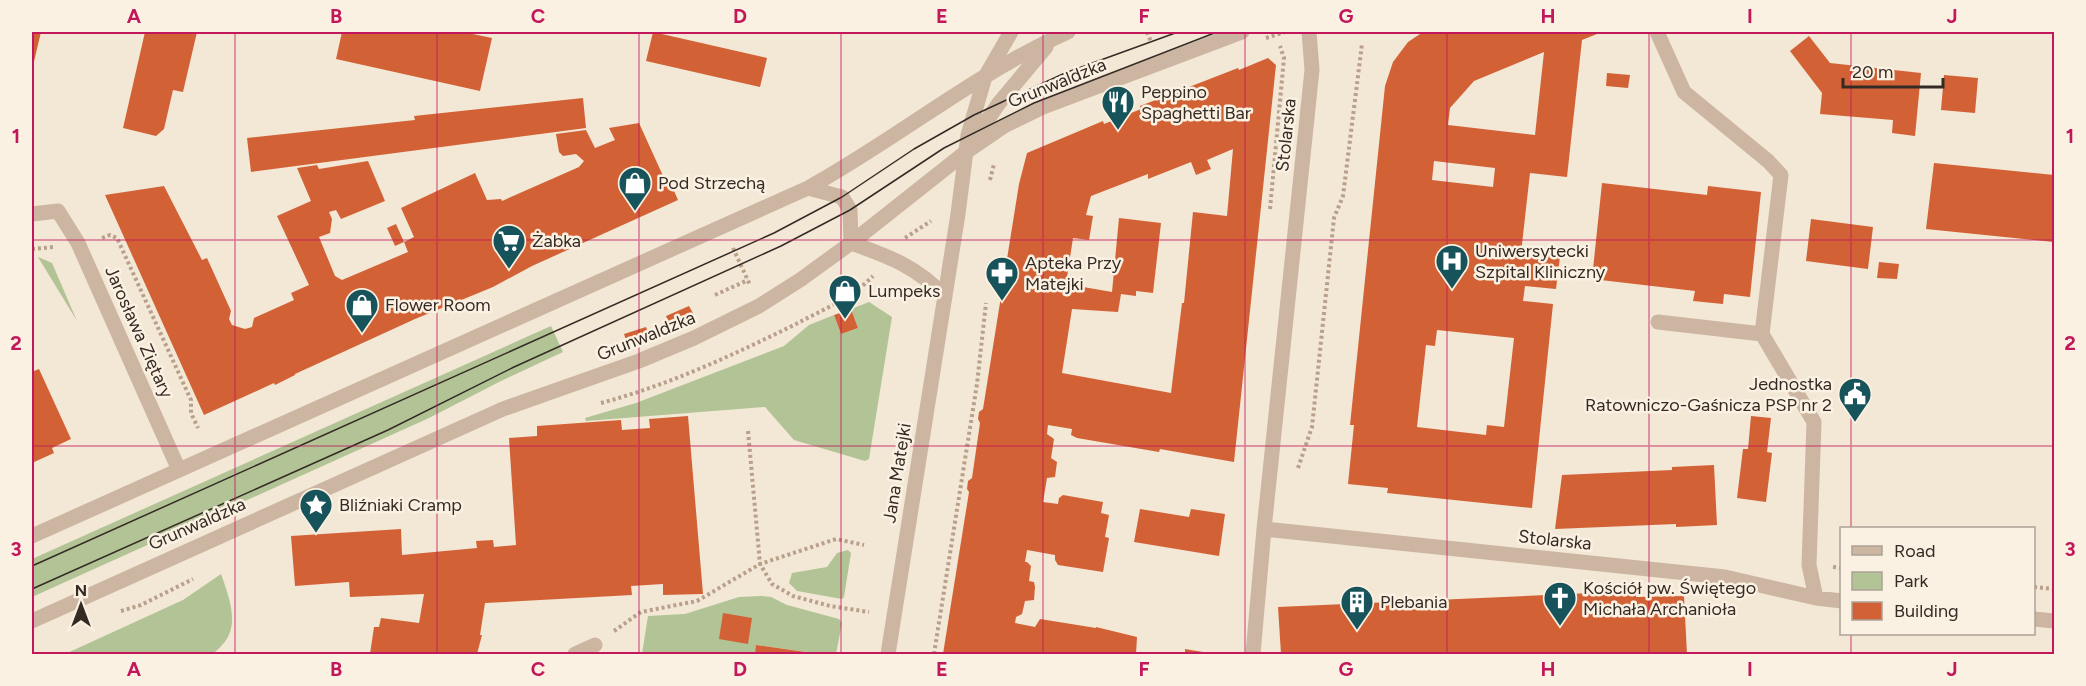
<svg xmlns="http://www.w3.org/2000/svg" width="2086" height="686" viewBox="0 0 2086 686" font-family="Figtree,sans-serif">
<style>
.green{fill:#b2c395}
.building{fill:#d26235;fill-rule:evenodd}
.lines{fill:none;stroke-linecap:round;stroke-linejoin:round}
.path{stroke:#b8a08b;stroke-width:4;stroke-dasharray:3 3;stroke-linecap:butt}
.minor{stroke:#ccb6a1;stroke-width:15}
.tram{stroke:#352b25;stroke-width:1.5}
.grid{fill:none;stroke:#c2185b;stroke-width:1.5;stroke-opacity:0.55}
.labels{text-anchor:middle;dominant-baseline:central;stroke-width:5;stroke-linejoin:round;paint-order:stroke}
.street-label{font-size:18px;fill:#352b25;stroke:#fbf1e2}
.poi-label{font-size:18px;fill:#352b25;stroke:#fbf1e2;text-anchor:start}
.neatline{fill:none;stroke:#c2185b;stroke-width:2}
.grid-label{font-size:20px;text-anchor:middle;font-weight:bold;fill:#c2185b}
</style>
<rect width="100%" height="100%" fill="#f3e7d6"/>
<path class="green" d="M38,257l14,6 25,58z
M869,302l23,15 -23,142 -4,2 -71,-21 -29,-33 -179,14 -1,-3 51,-15 148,-57 25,-21 25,-10 7,19 17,-6 -7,-19z
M551,326l12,26 -64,30 -70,36 -397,179v-38z
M848,550l3,3 -7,44 -2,2 -45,-8 -8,-8 3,-10 35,-6 10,-14z
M221,574c7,20 18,47 5,66 -3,5 -9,10 -13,14h-148l118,-54z
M761,596l10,1 16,8 52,14 3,4 -6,31h-14l-65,-9 -2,9h-113l6,-38 37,-2 54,-17z"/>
<path class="building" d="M32,32h9l-9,38z
M145,32h52l-14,60 -10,-2 -9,39 -8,7 -33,-8z
M342,32h121l29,6 -12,53 -144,-32z
M653,32l114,26 -7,29 -114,-26z
M1423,32h179l-20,8 -15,137 -37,-4 -9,80 39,4 -4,32 -31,-3 -2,15 30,3 -21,204 -145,-15 1,-5 -40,-4 6,-59h-4l35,-339 8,-24 15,-20zM1544,52l-9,83 -87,-10 2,-17 24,-27zM1434,161l61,7 -2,19 -61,-7zM1437,330l77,8 -10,89 -17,-2 -1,10 -69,-8 9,-82 9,1z
M1809,36l21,27 91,10 -6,63 -23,-3 1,-13 -73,-6 2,-21 -32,-42z
M1268,58l8,7 -42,397 -74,-13 -1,3 -82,-14 -6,-3 1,-6 -24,-4 -1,9 7,5 -3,19 6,4 -2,15 -8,1 -4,24 15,2 1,-6 4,-3 40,7 -2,11 8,2 -4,22 4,1 -6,34 -45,-7 -3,-5v-5l-28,-5 -2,12h2l4,4 -2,15 5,1 1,5 -1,13 -9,1 -3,13 -6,3 -1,6 20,4 5,-8 56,9v-1l41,10 -1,17h-193l26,-162 -2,-3 1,-8 4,-3 8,-55 -2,-4 1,-7 4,-3 36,-225 8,-31 76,-32 1,3 37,-15 -1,-3 98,-38 1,2zM1233,149l-6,67 -34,-4 -9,91h-2l-11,90 -109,-20 10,-64 46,3 3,-18 15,2v-5l17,2 8,-70 -42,-5 -7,74 -46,-8 7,-46 16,2 4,-24 -7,-1 5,-19 57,-22v5l43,-17 5,13 15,-6 -4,-9z
M1607,73l23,2 -2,13 -22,-2z
M1944,75l34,3 -3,35 -34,-3z
M583,98l3,30 -335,44 -4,-34 168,-18 -1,-4z
M639,123l25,55 4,-1 10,23 -146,66 -39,21 -78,32 -120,55v1l-20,10 -1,-2 -70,32 -99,-220 59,-9 38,74 5,-2 24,53 -2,8 3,6 13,4 7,-2 2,-9 40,-18 -3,-7 18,-8 -32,-69 34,-15 -14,-33 20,-3 2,4 49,-8 17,40 -44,18 -5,-9 -7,2 3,7 -2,14 -11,4 16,39 7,4 66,-28 -4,-10 10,-5 -13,-29 74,-35 12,27 14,-1 1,2 77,-34 5,-6 -8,-7 -13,2 -4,-4 -3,-18 30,-4 9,18 20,-8 -6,-12z
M1934,163l120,12v67l-128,-13z
M1602,183l105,12 1,-9 53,6 -11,105 -26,-3 -1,10 -30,-3 2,-10 -103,-12z
M1811,219l62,8 -5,42 -62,-8z
M396,224l8,18 -9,4 -8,-18z
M1879,262l20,2 -2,15 -20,-1z
M689,306l5,9 -24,11 -4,-10z
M851,309l7,19 -17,6 -7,-19z
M646,327l3,8 -22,8 -3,-9z
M32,365l2,6 5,-2 32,70 -19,9 2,5 -22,10z
M688,416l15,178 -40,1v-11l-32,2 1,9 -147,8 -5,32h2l-5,19h-107l4,-27h5l2,-9 38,5 5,-29 -74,3 -1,-15 -54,4 -4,-50 110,-7 1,26 75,-7 -1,-7 17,-1 1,7 22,-2 -7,-107 28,-2v-10l84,-6 1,10 28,-2 -1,-9z
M1751,416l20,2 -4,34 5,1 -6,49 -29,-4 6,-49h5z
M1714,465l3,60 -41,2v-3l-121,5 7,-54 110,-5v-3z
M1140,509l49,8 2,-8 34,5 -6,42 -85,-14z
M1636,591v6l48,-1 3,58h-406l-3,-47z
M723,613l29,5 -4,26 -29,-5z
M756,645l57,8v1h-58z
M1185,649l24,4v1h-24z"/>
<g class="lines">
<path class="path" d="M1147,32l4,10
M1266,38l19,-6
M990,180l4,-16
M1270,209l14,-151 -4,-12
M102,238l8,-3 7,3 74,162v13l7,15
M905,238l26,-17
M733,248l17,37
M32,249l22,-2
M715,295l33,-15
M601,403c68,-18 132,-48 195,-79 26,-14 56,-26 77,-48
M748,431l12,133 12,20 21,12 37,10 39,6
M1298,468l14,-41 22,-209 9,-22 19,-152
M1833,567l9,1
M2034,587l20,2
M121,611l20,-6 52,-26
M614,631l27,-19 56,-11 63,-37 76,-25 28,6
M934,654l43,-270 9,-81"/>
<path class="minor" d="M1657,32l27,60 84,69 13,14 -19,159 -104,-12
M971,144l28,-41 47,-56
M808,188l34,9 8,13 1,33
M32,214l26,-3 20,32 101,227
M851,243c37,13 67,24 94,54
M1762,334l52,88 -5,143 7,33
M1264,529l461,48 91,21 26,3
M32,536l776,-348c89,-49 168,-115 260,-156
M2034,619l20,2
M32,621l471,-212 136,-48 55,-23 65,-32 41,-26 51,-37 115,-91 38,-26 39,-19 199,-75
M575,654l20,-9
M888,654l70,-440 10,-79 17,-58 26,-45
M1253,654l11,-125 48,-459 -3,-38"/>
<path class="tram" d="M32,566l742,-333 68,-36 72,-48 60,-34 91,-42 113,-41
M32,589l356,-159 126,-63 267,-121 69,-36 94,-62 90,-45 183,-71"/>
</g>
<path class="grid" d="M235,32v622M437,32v622M639,32v622M841,32v622M1043,32v622M1245,32v622M1447,32v622M1649,32v622M1851,32v496M32,240h2022M32,446h2022M1851,634v20"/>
<defs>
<g id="restaurant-pin" transform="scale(1.725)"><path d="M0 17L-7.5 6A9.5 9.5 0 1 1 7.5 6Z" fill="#17535a" stroke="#fbf1e2"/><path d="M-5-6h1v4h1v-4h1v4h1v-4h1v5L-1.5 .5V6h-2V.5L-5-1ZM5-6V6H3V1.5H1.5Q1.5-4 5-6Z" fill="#fff"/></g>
<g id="shop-pin" transform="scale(1.725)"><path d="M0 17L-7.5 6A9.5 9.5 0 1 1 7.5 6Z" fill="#17535a" stroke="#fbf1e2"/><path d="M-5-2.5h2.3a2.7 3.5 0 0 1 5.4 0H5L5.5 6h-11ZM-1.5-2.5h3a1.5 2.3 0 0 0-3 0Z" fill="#fff"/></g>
<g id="supermarket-pin" transform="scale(1.725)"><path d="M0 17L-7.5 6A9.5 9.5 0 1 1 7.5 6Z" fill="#17535a" stroke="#fbf1e2"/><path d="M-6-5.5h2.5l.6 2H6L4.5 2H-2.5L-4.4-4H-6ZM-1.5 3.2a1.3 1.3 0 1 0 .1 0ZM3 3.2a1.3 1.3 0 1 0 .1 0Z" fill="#fff"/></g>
<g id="hospital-pin" transform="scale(1.725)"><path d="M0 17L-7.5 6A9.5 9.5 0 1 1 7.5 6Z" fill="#17535a" stroke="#fbf1e2"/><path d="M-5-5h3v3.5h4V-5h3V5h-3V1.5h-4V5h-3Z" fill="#fff"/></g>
<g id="pharmacy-pin" transform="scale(1.725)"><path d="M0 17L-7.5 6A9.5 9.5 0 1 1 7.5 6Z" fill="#17535a" stroke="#fbf1e2"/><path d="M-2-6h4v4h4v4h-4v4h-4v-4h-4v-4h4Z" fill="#fff"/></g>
<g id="civic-pin" transform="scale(1.725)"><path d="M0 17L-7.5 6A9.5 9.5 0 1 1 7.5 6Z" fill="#17535a" stroke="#fbf1e2"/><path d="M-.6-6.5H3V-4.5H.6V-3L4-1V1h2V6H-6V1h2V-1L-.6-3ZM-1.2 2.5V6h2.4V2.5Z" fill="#fff"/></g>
<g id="sight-pin" transform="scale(1.725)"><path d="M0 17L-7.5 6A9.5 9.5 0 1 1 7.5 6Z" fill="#17535a" stroke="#fbf1e2"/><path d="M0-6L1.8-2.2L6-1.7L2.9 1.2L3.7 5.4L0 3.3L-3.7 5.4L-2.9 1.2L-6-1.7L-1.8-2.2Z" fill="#fff"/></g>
<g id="church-pin" transform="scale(1.725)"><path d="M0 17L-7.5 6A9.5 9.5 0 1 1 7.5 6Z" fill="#17535a" stroke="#fbf1e2"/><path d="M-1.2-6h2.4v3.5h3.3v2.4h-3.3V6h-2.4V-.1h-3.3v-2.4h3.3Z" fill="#fff"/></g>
<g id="building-pin" transform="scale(1.725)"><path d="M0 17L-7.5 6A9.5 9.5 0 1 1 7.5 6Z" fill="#17535a" stroke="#fbf1e2"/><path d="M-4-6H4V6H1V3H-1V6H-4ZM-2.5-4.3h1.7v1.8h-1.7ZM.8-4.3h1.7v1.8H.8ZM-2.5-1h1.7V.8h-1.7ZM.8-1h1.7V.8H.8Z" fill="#fff"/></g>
</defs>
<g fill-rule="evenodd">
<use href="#restaurant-pin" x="1118" y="102"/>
<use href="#shop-pin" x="635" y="183"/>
<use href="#supermarket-pin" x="509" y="241"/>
<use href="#hospital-pin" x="1452" y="261"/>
<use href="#pharmacy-pin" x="1002" y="273"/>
<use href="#shop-pin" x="845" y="291"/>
<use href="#shop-pin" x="362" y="305"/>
<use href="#civic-pin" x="1855" y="394"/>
<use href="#sight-pin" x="316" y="505"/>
<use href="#church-pin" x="1560" y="598"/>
<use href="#building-pin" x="1357" y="602"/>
</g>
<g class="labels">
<g class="street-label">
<text transform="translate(1057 83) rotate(-22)">Grunwaldzka</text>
<text transform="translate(1286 135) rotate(-84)">Stolarska</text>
<text transform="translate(139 332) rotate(66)">Jarosława Ziętary</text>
<text transform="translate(646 336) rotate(-22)">Grunwaldzka</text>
<text transform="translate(897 473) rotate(-81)">Jana Matejki</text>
<text transform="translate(197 524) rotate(-24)">Grunwaldzka</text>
<text transform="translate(1555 540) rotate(6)">Stolarska</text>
</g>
<g class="poi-label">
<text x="1141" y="92">Peppino<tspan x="1141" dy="21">Spaghetti Bar</tspan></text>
<text x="658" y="183">Pod Strzechą</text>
<text x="532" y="241">Żabka</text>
<text x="1475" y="251">Uniwersytecki<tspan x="1475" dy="21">Szpital Kliniczny</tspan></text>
<text x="1025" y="263">Apteka Przy<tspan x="1025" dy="21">Matejki</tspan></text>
<text x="868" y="291">Lumpeks</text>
<text x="385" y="305">Flower Room</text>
<text x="1832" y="384" text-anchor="end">Jednostka<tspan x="1832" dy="21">Ratowniczo-Gaśnicza PSP nr 2</tspan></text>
<text x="339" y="505">Bliźniaki Cramp</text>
<text x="1583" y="588">Kościół pw. Świętego<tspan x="1583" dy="21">Michała Archanioła</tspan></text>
<text x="1380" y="602">Plebania</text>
</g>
</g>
<rect width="2086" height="686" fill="none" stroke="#fbf1e2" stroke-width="66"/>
<rect x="1840" y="527" width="195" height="108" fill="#fbf1e2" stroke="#aca296" stroke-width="1.5"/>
<rect x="1852" y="546" width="30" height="9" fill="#ccb6a1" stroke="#aca296" stroke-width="1.5"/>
<text x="1894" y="557" font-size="18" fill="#352b25">Road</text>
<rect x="1852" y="572" width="30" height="18" fill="#b2c395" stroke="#aca296" stroke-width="1.5"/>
<text x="1894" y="587" font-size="18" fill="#352b25">Park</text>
<rect x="1852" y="602" width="30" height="18" fill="#d26235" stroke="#aca296" stroke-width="1.5"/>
<text x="1894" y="617" font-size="18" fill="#352b25">Building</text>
<g transform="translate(81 605)" stroke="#fbf1e2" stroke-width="4.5" paint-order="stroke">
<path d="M0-4.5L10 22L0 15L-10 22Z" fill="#352b25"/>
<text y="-9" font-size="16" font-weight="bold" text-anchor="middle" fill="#352b25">N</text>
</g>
<path d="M1843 78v9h100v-9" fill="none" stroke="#352b25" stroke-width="3"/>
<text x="1852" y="78" font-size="18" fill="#352b25" stroke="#fbf1e2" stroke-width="4.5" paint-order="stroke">20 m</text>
<rect x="33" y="33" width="2020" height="620" class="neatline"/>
<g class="grid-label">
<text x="134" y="23">A</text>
<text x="336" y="23">B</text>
<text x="538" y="23">C</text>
<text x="740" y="23">D</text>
<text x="942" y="23">E</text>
<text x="1144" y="23">F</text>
<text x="1346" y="23">G</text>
<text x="1548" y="23">H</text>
<text x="1750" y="23">I</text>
<text x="1952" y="23">J</text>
<text x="16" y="143">1</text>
<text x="2070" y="143">1</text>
<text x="16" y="350">2</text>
<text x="2070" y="350">2</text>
<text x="16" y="556">3</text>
<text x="2070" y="556">3</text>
<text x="134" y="676">A</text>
<text x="336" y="676">B</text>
<text x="538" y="676">C</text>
<text x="740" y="676">D</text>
<text x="942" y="676">E</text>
<text x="1144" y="676">F</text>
<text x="1346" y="676">G</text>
<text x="1548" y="676">H</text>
<text x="1750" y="676">I</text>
<text x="1952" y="676">J</text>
</g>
</svg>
